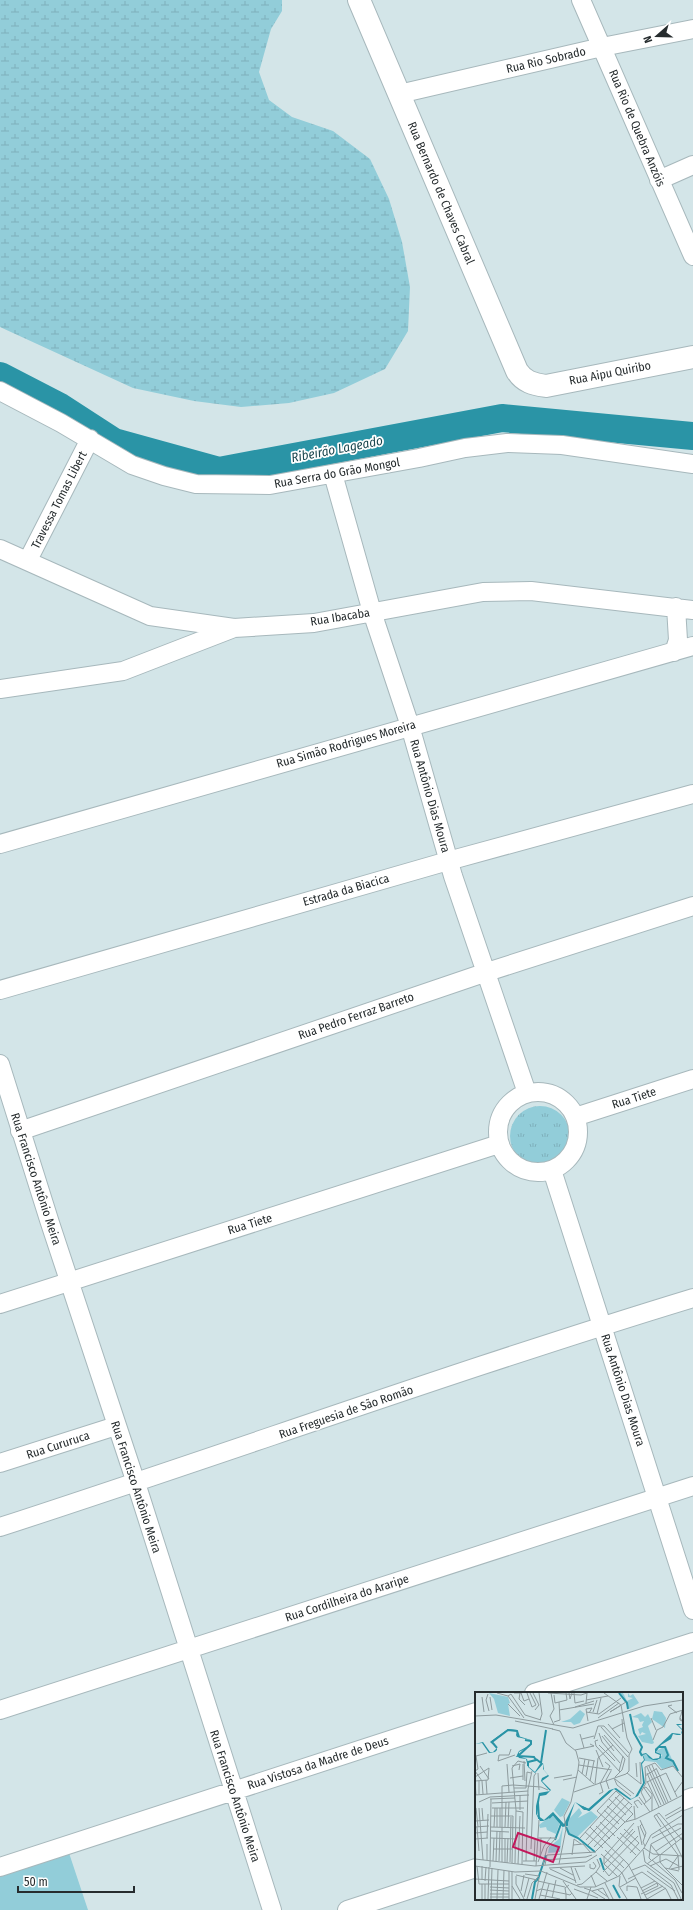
<svg xmlns="http://www.w3.org/2000/svg" width="693" height="1910" viewBox="0 0 693 1910" font-family="'Fira Sans Condensed',sans-serif">
<style>
.grass{fill:#92cdd9}
.wetland{fill:url(#wetland-marsh)}
.park{fill:url(#park-tufts)}
.lines{fill:none;stroke-linecap:round;stroke-linejoin:round}
.river{stroke:#2a94a6;stroke-width:28}
.street-casing{stroke:#a7b8bc;stroke-width:20}
.secondary-casing{stroke:#a7b8bc;stroke-width:24}
.street{stroke:#fff;stroke-width:18}
.secondary{stroke:#fff;stroke-width:22}
.labels{text-anchor:middle;dominant-baseline:central;stroke-width:3.5;stroke-linejoin:round;paint-order:stroke}
.street-label{font-size:12px;fill:#262c2e;stroke:#fff}
.water-label{font-size:13px;font-style:italic;fill:#1c4850;stroke:#fff}
.inset-river{fill:none;stroke:#2a94a6;stroke-width:2}
.inset-road{fill:none;stroke:#8e9b9e;stroke-width:1}
.view{fill:#c2185b;fill-opacity:0.15;stroke:#c2185b;stroke-width:2}
.inset-edge{fill:none;stroke:#262c2e;stroke-width:2}
</style>
<defs>
<pattern id="wetland-marsh" width="20" height="14" patternUnits="userSpaceOnUse"><rect width="20" height="14" fill="#92cdd9"/><path d="M1 5h8M5 5V1M11 12h8M15 12V8" fill="none" stroke="#7eb0bb"/></pattern>
<pattern id="park-tufts" width="24" height="20" patternUnits="userSpaceOnUse"><rect width="24" height="20" fill="#92cdd9"/><path d="M3 7l-1-3M5 7V3M7 7l1-3M15 17l-1-3M17 17v-4M19 17l1-3" fill="none" stroke="#7eb0bb"/></pattern>
</defs>
<rect width="100%" height="100%" fill="#d3e5e8"/>
<path class="grass" d="M69,1853l19,57h-88v-36z"/>
<path class="wetland" d="M0,0h282v11l-11,18 -12,43 10,28 23,17 41,14 37,28 19,40 13,43 8,45 -2,44 -23,38 -51,24 -45,10 -48,4 -47,-6 -61,-13 -133,-61z"/>
<path class="park" d="M510 1136a30 30 0 1 1 60 0a30 30 0 1 1-60 0Z"/>
<g class="lines">
<path class="river" d="M0,376l60,31 54,35 105,29 283,-53 191,18"/>
<g class="street-casing">
<path id="street" d="M581,0l112,256
M399,94l203,-47 91,-18
M659,180l34,-15
M0,391l61,32 71,42 32,11 32,8 74,1 149,-27 46,-10 42,-5 55,2 131,19
M333,474l39,138 38,114 43,150 74,217
M0,549l150,67 84,12 80,-5 169,-31 48,-1 162,19
M28,560l62,-121
M674,652l4,-12 -2,-33
M0,689l123,-18 111,-43
M0,844l693,-198
M0,990l448,-129 245,-67
M0,1064l50,159 86,260 136,427
M498 1132a40 40 0 1 1 80 0a40 40 0 1 1-80 0Z
M575,1117l118,-38
M20,1131l467,-159 206,-66
M552,1170l141,440
M0,1304l499,-160
M0,1463l116,-37
M0,1527c231,-75 460,-158 693,-229
M534,1693l159,-51
M0,1710l693,-224
M682,1801l11,-4
M0,1867l476,-155
M347,1910l129,-42"/>
</g>
<g class="secondary-casing">
<path id="secondary" d="M359,0l158,371c7,11 16,13 29,15l147,-29"/>
</g>
<use href="#street" class="street"/>
<use href="#secondary" class="secondary"/>
</g>
<g class="labels">
<g class="street-label">
<text transform="translate(546 60) rotate(-13)">Rua Rio Sobrado</text>
<text transform="translate(637 128) rotate(67)">Rua Rio de Quebra Anzóis</text>
<text transform="translate(441 193) rotate(67)">Rua Bernardo de Chaves Cabral</text>
<text transform="translate(610 373) rotate(-11)">Rua Aipu Quiribo</text>
<text transform="translate(337 473) rotate(-10)">Rua Serra do Grão Mongol</text>
<text transform="translate(59 500) rotate(-63)">Travessa Tomas Libert</text>
<text transform="translate(340 617) rotate(-9)">Rua Ibacaba</text>
<text transform="translate(346 744) rotate(-16)">Rua Simão Rodrigues Moreira</text>
<text transform="translate(430 796) rotate(74)">Rua Antônio Dias Moura</text>
<text transform="translate(346 890) rotate(-16)">Estrada da Biacica</text>
<text transform="translate(356 1016) rotate(-19)">Rua Pedro Ferraz Barreto</text>
<text transform="translate(634 1098) rotate(-18)">Rua Tiete</text>
<text transform="translate(36 1179) rotate(72)">Rua Francisco Antônio Meira</text>
<text transform="translate(250 1224) rotate(-17)">Rua Tiete</text>
<text transform="translate(623 1390) rotate(72)">Rua Antônio Dias Moura</text>
<text transform="translate(346 1412) rotate(-19)">Rua Freguesia de São Romão</text>
<text transform="translate(58 1445) rotate(-18)">Rua Cururuca</text>
<text transform="translate(136 1487) rotate(72)">Rua Francisco Antônio Meira</text>
<text transform="translate(347 1598) rotate(-18)">Rua Cordilheira do Araripe</text>
<text transform="translate(318 1763) rotate(-18)">Rua Vistosa da Madre de Deus</text>
<text transform="translate(235 1796) rotate(72)">Rua Francisco Antônio Meira</text>
</g>
<g class="water-label">
<text transform="translate(337 449) rotate(-11)">Ribeirão Lageado</text>
</g>
</g>
<g transform="translate(475 1692)">
<rect width="208" height="208" fill="#d3e5e8"/>
<path d="M77,123l8,7 -4,12 -9,-4 -1,-3 -6,1 -1,-3z" fill="#92cdd9"/>
<path d="M14,1l19,4 2,6 -2,1 2,12 -12,-3 -4,-14zM145,1h3l4,8 6,-3 -5,-1v-4l2,3 3,-2 6,9 -10,6zM105,18l5,4 -5,9 -6,2 -3,-3h-10l9,-3zM179,19l8,1 4,6 -1,10 -13,-9zM166,21l4,4 3,-3 4,8 -4,4 6,17 -2,1 -10,-2 -4,-6 8,-2 -4,-2 -2,3 -2,-6 5,-2 -1,-2 2,-4 -4,1 -2,-4 -6,-1z" fill="#92cdd9"/>
<path d="M191,54l9,20 -13,3 -6,-7 -11,-1 -2,-5 2,-2 6,5 8,1 3,-5 -6,-4zM87,106l8,4 -7,14 -3,1 -6,-7zM104,116l3,5 -4,5 13,-7 7,6 -22,21 -7,-5 -2,-5 2,-9zM88,134l-3,26 -12,1 1,-6 10,-8z" fill="#92cdd9"/>
<path d="M201,32h4l3,1h-5l4,4v4l-2,2h-3l-4,-1 -2,5 -10,6 -5,7 5,2v4l-4,2h-4l-4,-2 -3,-4 -3,1 2,5 -3,4 3,19 -7,13 -8,4 -16,-11 -25,21h-5l-9,-8 -7,21 -4,3 -12,-12 -4,5 -5,2h-3l-4,-7v-8l3,-13 11,-2 -9,-10 1,-3 6,-3 -5,-6v-5l-8,9 -7,-6 -2,-8 -7,-1 -2,-3 2,-4 11,-6v-5l-13,-3 -1,-2 1,-4 -8,-1 -17,12 5,6v2l-2,2 -6,1 -7,-10 -7,1 8,-2 7,10h3l4,-4 -7,-6 18,-13 9,1 1,6 13,4 1,3 -3,4 -10,5v4l8,3 2,8 6,5 5,-8 3,-1 1,7 5,6 -7,5 9,9 -5,5 -6,1 -3,19 7,5 9,-8 11,12 11,-22 13,7 22,-19 6,-2 15,11 4,-2 8,-14 -2,-20 3,-3 -2,-6 4,-1 7,6 6,-1 1,-3 -5,-2v-4l17,-16 9,1 1,-4z" fill="#2a94a6"/>
<path class="inset-river" d="M144,1l8,10 1,6M155,22l4,19 8,14 -2,5 2,4M50,48l6,1v3l-13,12 16,1 2,3 -8,2v4M184,55h6l3,8 -2,3 7,3 5,10M22,56l-5,-6 16,-12 9,1 2,6M61,67l5,4 5,-33M63,111l1,16M107,115l7,3 21,-19M74,126l4,-4 10,12 4,-1v-3M91,135l3,7 9,4 17,14M80,148l6,-16M125,166l4,12M138,193l7,13M57,207l3,-17 3,-3 8,-24"/>
<path class="inset-road" d="M22,1l11,3 16,22M39,1h7l3,8 5,-2M45,1l-1,6 6,6M52,1l5,14 4,-2 -6,-12M58,1l6,12 -4,5M64,1l3,21 -2,6M73,1l33,2 6,-2 -1,10M76,1l3,16 -4,7 4,9M94,1l1,6 2,-6M99,1l1,10 9,-2M13,2l-2,6 3,11M79,3l1,8 12,-3 -1,-7M33,4l3,-2 14,21 16,5M7,5l2,15M15,5l2,13M111,8l22,-4M33,12l12,12M197,13l-4,1 9,7M145,14l-10,6 16,-10M100,15l19,-6M84,18l35,-6M111,20l13,2 22,-16M118,20l4,-12M122,22l4,-16M0,24l21,-1 77,13 71,-22 39,-6M123,26l21,-15M176,26l5,12M205,26l2,3 -2,-1v-3l1,-2 1,-5M147,27l1,13M40,29l38,8M113,29l-2,-12 6,-1 -3,5M79,30l6,-2 -1,-18M133,32l12,14M126,35l27,30M77,37l8,2 6,12 10,8 3,11 -1,8 16,14M137,37l12,-6M124,41l3,9 18,21M105,42l4,14M129,43l21,24 -3,11 -7,7M127,44l12,15M107,47l12,-3M119,47l4,-13h6l25,27M123,48l-3,1 1,5 24,26M178,48l4,-10 6,-3 7,-13 13,-4M124,53l16,16M36,57l-2,6h-10l-1,6 17,-6M100,58l19,-4 -4,-2M121,58l7,17M104,66l16,3M49,69l1,20M165,70l1,22M161,71l1,14M32,72l2,28M48,72v16M104,73l33,5M177,73l16,37M5,74l9,13M37,74l8,-2 -1,6M174,74l17,37M172,75l17,37M181,76l15,32M3,77l-3,2 7,10 1,13M3,77l-2,-13 11,-3M144,79l4,-15M63,81l1,17M152,81l14,11M172,81l14,32M107,82l3,-15M111,84l3,-16M170,84l11,-7M0,85l14,-9M35,86l13,-2M79,86l18,-3M139,86l3,7 14,11M140,87l19,15M11,88l1,14M88,88l14,-3M0,89l13,-1 1,-12M0,89l1,14M4,89v13M115,89l4,-20M172,89l12,26M126,90l9,-16 -5,-4M172,90l19,-9 11,24M120,92l3,-26 15,-13M38,93l28,2 7,3M171,95l6,7v17M39,96h12l1,-16 4,1M134,97l-3,-9 5,-9M99,100l52,-18 3,-3v-16l3,-6 -5,-11 -6,-33 -17,-12M200,100l8,-11M124,102l4,-2 -3,-10M0,103l53,-4M140,105l18,17 -7,7M164,105l11,15M15,107l25,-1M134,107l17,16M4,110l11,-5 39,-2M171,110l-5,-10 5,-9 -1,-16 10,-4 6,7 12,-4 10,12M17,111l36,-2M169,112l7,-6 -7,-10 2,-1M132,114l18,16M159,114l1,13M1,116l2,19M4,116l4,52M7,116l1,12M17,116h32M163,116l-4,-6 4,-2 4,5M45,118v-15M129,118l15,14M41,119l7,1 -1,52M181,122l20,28M16,124h22M190,124l16,-9M191,127l16,-9M165,128l6,13 -3,9 2,4M0,129l14,-1M125,130l15,14M167,132l-2,2 5,11M121,134l14,13M163,134l4,19M0,135l14,-1M2,135l2,24M15,135l35,1M19,135l1,-19M22,135v-19M25,135v-19M30,135l1,-25M33,135l1,-25M115,135l13,13M186,135l-7,-11 5,-3 24,28M149,137l15,14 -9,10M184,137l19,26 1,15M143,138l-21,-19 19,-20 16,14M16,139l18,1M110,140l18,16M0,141l12,-1M145,141l20,18M142,145l19,18M12,146l1,-24M16,146l25,1M63,146h18l-9,10 -2,8M105,146l40,-44M150,146l8,-9M177,146l26,-14h5M0,147l13,-1M127,147l26,25 19,35M111,148l38,-42M200,151l8,16M176,152l30,-16M176,152l-2,14 2,2M98,153l10,-1 8,9M113,153l41,-43M119,155l38,-41M169,156l9,6 30,2M18,157h19M56,157l3,-73 2,-3M130,158l19,18M168,158l2,12 29,21 7,16M181,159l27,-18M120,160l30,-30 11,-3 47,-24M126,162l21,19 5,10M97,163l2,-16 7,5M65,165l1,-19M0,167l60,7 51,-4 11,-7M12,168v-16M177,168l23,20 7,13M18,169l1,-23M21,169l1,-30M24,169l1,-30M48,169h13M51,169l2,-72 4,-18M59,169l1,-22M27,170v-76l11,-1M30,170v-24M35,170l1,-45M63,170l6,-16 7,-9M32,171l1,-25M37,171l1,-47M40,171l1,-53 -4,-42 6,-7 8,2M43,172l2,-48M84,172l7,-35 -2,-13 7,-14 7,-32M115,172v4l4,1 2,-3 -3,-4M129,172l31,-33M172,172l12,-9 -8,-10M68,173l1,-5 42,-3 6,-2M70,173l2,-10 49,-3M0,174l40,6 26,-1 39,16h15l24,-11 25,-28 7,-13 32,-20M2,174l2,18h30M61,174l3,-46M175,174l16,-7 13,7M15,175l1,-68M96,175l5,16M74,176l36,-2M85,176l13,7M100,176l5,12M190,176l18,18M75,177l26,12M194,177l9,-13M196,177l12,-3M157,178l13,-5 26,20 7,14M130,179l4,5 15,-17M172,179l28,20M204,179l-14,-3 -5,-6v-7l23,-18M121,180l4,-6 -3,-7M121,180l11,9M128,180l35,-36M167,180l24,17 5,10M50,182l14,2 -7,7 -5,16M41,183l21,5M116,183l5,12M41,184v8l8,15M142,184l-13,-12v-7l30,-34M145,184l-1,10 8,13M0,187l34,2M153,187l14,-7M7,188v-14M10,189l1,-14M63,189l27,6M88,189l13,18M130,191l8,16M94,193l-4,3 1,6 4,1 2,-2M102,193l5,-1 14,-12M37,194l8,13M15,195l19,1M116,195l-1,3 15,9M145,195l16,-9M162,195l4,12M109,196l6,2 -3,9M166,196l14,-7M99,197l24,9M15,198l19,1M123,198l10,7M46,199l3,-16M61,199l5,-2 25,5v5M117,199l11,-3 6,11M152,199v-5l10,1M167,199l15,-8M15,202h19M166,202l17,-8 -1,-3M65,203l20,4M170,203l18,-9M15,205h19M49,205l5,-19M77,206l4,-18M7,207v-15M10,207v-15M13,207l1,-32M16,207l1,-31M22,207l1,-29M28,207l1,-29M34,207v-28M37,207v-27M60,207l4,-21M64,207l8,-27M70,207l4,-15M172,207l19,-11"/>
<path class="view" d="M43,141l41,14 -6,15 -40,-15z"/>
<rect width="208" height="208" class="inset-edge"/>
</g>
<g transform="translate(657 36) rotate(250)" stroke="#ffffff" stroke-width="3" paint-order="stroke">
<path d="M0-3L7 15L0 10L-7 15Z" fill="#262c2e"/>
<text y="-6" font-size="11" font-weight="bold" text-anchor="middle" fill="#262c2e">N</text>
</g>
<path d="M18 1886v6h116v-6" fill="none" stroke="#262c2e" stroke-width="2"/>
<text x="24" y="1886" font-size="12" fill="#262c2e" stroke="#ffffff" stroke-width="3" paint-order="stroke">50 m</text>
</svg>
